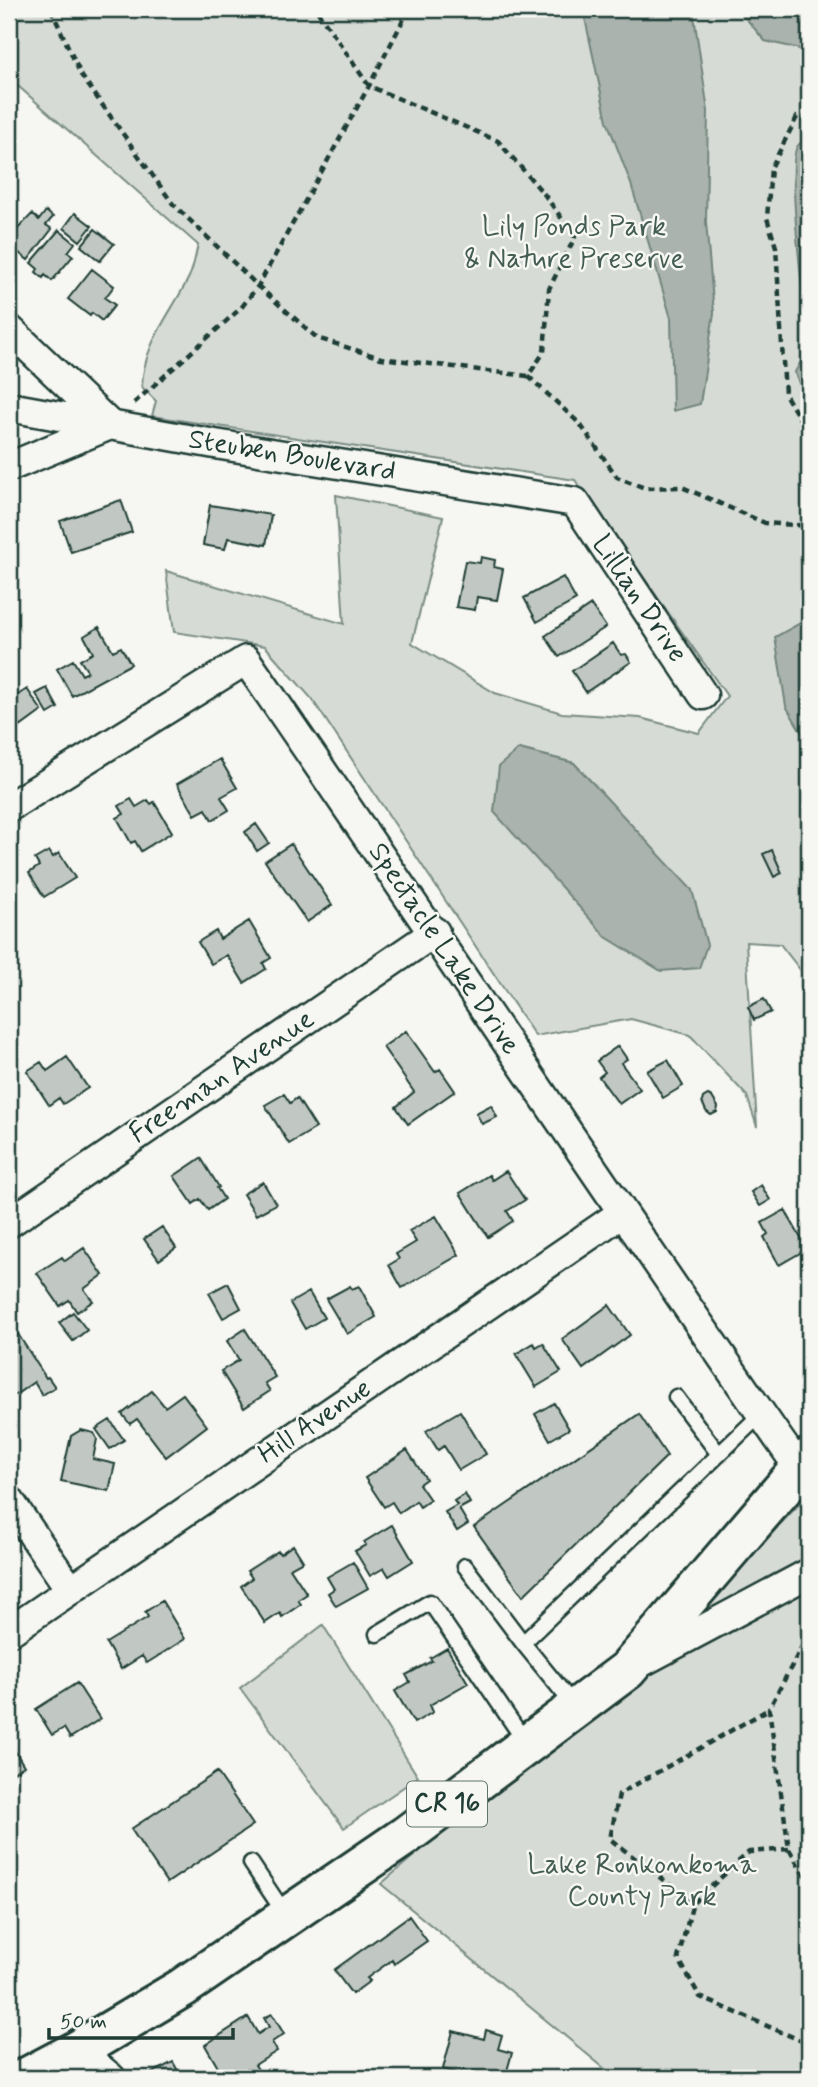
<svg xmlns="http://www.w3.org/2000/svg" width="818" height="2087" viewBox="0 0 818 2087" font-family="Mynerve,sans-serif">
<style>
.green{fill:#d6dbd6;stroke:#7a8c85;stroke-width:2;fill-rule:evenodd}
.water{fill:#aab3ae;stroke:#72847d;stroke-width:2}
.building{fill:#c1c8c3;stroke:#1f3d34;stroke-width:2}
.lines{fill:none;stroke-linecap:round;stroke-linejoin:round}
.lane-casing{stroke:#1f3d34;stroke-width:19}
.street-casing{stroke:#1f3d34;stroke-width:33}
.primary-casing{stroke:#1f3d34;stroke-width:44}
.path{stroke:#1f3d34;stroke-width:4.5;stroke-dasharray:7 5;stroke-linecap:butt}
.lane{stroke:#f6f6f2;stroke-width:14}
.street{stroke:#f6f6f2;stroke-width:28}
.primary{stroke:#f6f6f2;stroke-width:38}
.labels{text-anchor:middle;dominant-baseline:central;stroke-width:5;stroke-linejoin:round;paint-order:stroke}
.shield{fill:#f6f6f2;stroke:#60746d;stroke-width:2}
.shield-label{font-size:26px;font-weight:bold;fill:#1f3d34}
.park-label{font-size:28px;fill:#445d54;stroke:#f6f6f2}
.street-label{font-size:28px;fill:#1f3d34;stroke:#f6f6f2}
</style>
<rect width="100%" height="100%" fill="#f6f6f2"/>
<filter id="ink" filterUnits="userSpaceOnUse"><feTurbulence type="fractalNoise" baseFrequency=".0143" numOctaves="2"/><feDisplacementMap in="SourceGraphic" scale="14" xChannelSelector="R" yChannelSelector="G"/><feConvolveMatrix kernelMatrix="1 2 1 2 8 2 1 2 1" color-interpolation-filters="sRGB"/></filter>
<g filter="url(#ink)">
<path class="green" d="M9,9h800v972l-29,-37 -34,-2 11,185 -10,-31 -57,-61 -59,-16 -96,17 -223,-337 -47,-53 -91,-14 -8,-61 178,53 -8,-129 107,22 -31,126 83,50 67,20 78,5 59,15 28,-37 -152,-216 -423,-64 4,-15 -14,-14c1,-43 29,-73 47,-110 5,-10 6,-21 9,-32l-189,-167zM519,749l55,14 41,45z
M809,1494v584h-193l-235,-194 308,-264z
M323,1625l95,152 -74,51 -104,-140z"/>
<path class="water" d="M583,9h110l15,102 -2,111 8,91 -14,91 -27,7 -2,-93 -40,-134 -24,-63z
M738,9h71v42l-44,-10z
M809,136v197c-6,-24 -22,-170 -12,-186 2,-4 9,-8 12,-11z
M809,347v56l-8,-14 -6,-17z
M804,621h5v124l-23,-39 -11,-69z
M519,749l55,14 118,127 15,55 -8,23 -38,3 -55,-34 -112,-125 5,-46z"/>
<path class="building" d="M46,211l7,6 -7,8 6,4 -24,31 -19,-15v-7l23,-24 7,6z
M75,213l17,13 -12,15 -16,-13z
M95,229l19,15 -14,17 -19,-15z
M59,230l16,13 -7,9 5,4 -21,25 -7,-6 -2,3 -7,-6 2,-3 -7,-6z
M92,269l22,17 -9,12 10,7 -13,16 -10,-8 -2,3 -22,-17z
M121,500l11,32 -61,20 -11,-31z
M210,505l61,10 -5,30 -38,-7 -3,11 -22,-4z
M481,557l14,3 -1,7 9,2 -6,31 -20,-3 -2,13 -19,-3 9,-46 15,2z
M563,577l13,23 -39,22 -13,-24z
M591,605l15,22 -47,30 -14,-21z
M99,627l14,24 8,-4 10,17 -59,32 -15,-27 16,-9 9,15 6,-3 -8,-12 13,-7 -9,-17z
M613,643l8,12 5,-1 5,8 -45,30 -14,-21z
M47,688l11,20 -10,6 -12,-20z
M27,689l15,22 -22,16 -3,-4 -8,5v-36l4,6z
M220,759l17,29 -16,9 8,13 -17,10 -6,-11 -11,6 -18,-31z
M131,799l5,8 12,-7 3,4 3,-2 18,30 -31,19 -6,-10 -4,2 -14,-25 7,-4 -5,-8z
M256,824l13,19 -12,8 -12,-19z
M291,844l41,61 -25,17 -42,-61z
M772,850l10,23 -8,4 -11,-23z
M49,851l4,6 6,-4 16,25 -31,19 -15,-24 10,-7 -4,-7z
M249,921l22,37 -8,5 3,6 -22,14 -17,-28 -16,9 -13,-22 18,-11 4,8z
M764,999l7,13 -17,8 -6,-13z
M406,1031l29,41 5,-3 15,22 -47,33 -12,-17 18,-15 -31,-45z
M618,1046l9,13 -6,4 19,26 -21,15 -20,-27 6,-5 -8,-11z
M67,1057l21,31 -25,16 -4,-6 -10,7 -22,-34 14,-9 6,9z
M668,1060l15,26 -20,12 -16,-27z
M284,1094l6,9 7,-5 19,30 -27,16 -24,-39z
M708,1095l4,2 6,10 -1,5 -6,3 -5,-4 -4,-9 1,-4z
M491,1105l6,12 -15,7 -6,-11z
M201,1158l18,29 -2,1 7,11 -16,11 -8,-11 -7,5 -19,-28z
M506,1171l19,29 -18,11 6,10 -25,16 -28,-44 29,-18 3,5z
M263,1182l13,22 -20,11 -13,-21z
M761,1185l9,15 -10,6 -9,-14z
M785,1210l22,39 -28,16 -15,-28 4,-3 -6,-11z
M436,1216l23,39 -57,33 -13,-23 10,-6 -3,-5 20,-12 -7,-11z
M162,1227l14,21 -17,12 -15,-21z
M84,1248l19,27 -19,14 9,12 -16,11 -8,-12 -9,6 -23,-33 25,-16 3,4z
M228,1283l13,25 -18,10 -14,-25z
M350,1286l2,3 7,-3 17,31 -29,17 -21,-35z
M309,1292l15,26 -19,11 -15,-26z
M609,1305l21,30 -47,34 -21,-30z
M73,1312l14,18 -14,11 -14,-18z
M9,1320l37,58 2,-1 7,10 -13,8 -8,-13 -23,16 -2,-3z
M245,1329l30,48 -10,6 5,8 -26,17 -23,-37 18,-11 -12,-19z
M534,1343l2,4 7,-4 18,29 -25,15 -20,-33z
M152,1391l13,16 18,-13 24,32 -41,31 -29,-38 -7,5 -8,-10z
M554,1403l15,26 -19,11 -15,-26z
M460,1411l26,43 -27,16 -15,-24 -6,4 -12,-19z
M639,1414l28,42 -144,140 -49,-69z
M110,1420l14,20 -14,9 -14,-20z
M81,1430l13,3 3,6 -4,20 22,5 -6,27 -48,-10 10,-45z
M407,1450l19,29 -7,5 11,16 -10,7 -4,-6 -17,12 -7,-11 -8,5 -19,-29z
M465,1494l5,9 -11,6 9,15 -11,7 -12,-19 12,-7 -3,-4z
M392,1525l21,36 -24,15 -5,-8 -14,8 -15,-25 11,-6 -2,-3z
M293,1545l10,16 -13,7 17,26 -9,6 3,4 -19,13 -2,-4 -15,10 -24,-37 11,-8 -5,-7 31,-20 2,3z
M353,1562l15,26 -32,18 -8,-13 6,-4 -7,-12z
M162,1601l23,38 -38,24 -5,-7 -21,13 -15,-26 42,-26 -3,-5z
M447,1648l21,35 -38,22 3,7 -19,11 -19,-32 15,-9 -4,-7 26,-14 -2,-3z
M77,1683l23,36 -30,19 -6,-10 -12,7 -16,-26z
M9,1741l15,25 -15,9z
M217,1772l36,53 -86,58 -36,-54z
M409,1916l18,25 -33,23 -2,-4 -25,18 3,3 -18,13 -18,-24z
M272,2014l12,20 -12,8 5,9 -22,14 9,13h-45l4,-2 -18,-31 43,-28 10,17 11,-7 -5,-9z
M486,2030l16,5 -4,14 14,4 -7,25h-14l-29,-8 -1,4 -18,-5 10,-38 31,8z
M173,2062l9,16h-33l-1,-3z"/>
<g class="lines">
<g class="lane-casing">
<path id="lane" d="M676,1397l42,56
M465,1566l58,77
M377,1634l53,-32 96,141
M575,1707l-52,-64 238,-229
M251,1863l34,51"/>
</g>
<g class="street-casing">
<path id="street" d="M9,329l101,96 -101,42
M9,407l206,37 360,58 128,193
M9,807l237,-147c186,269 366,541 553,808
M9,1223l426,-291
M9,1500l61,89
M9,1632l613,-419
M642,1662l167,-89
M78,2050l33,28"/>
</g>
<g class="primary-casing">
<path id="primary" d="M25,2078l53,-28 104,-62 223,-152 222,-166 182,-212"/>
</g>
<path class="path" d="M51,9l30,66 92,129 85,82 59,52 64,20 147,18 16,-24 5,-63 26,-52 -31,-43 -46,-53 -129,-55 -53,-77
M809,118l-12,-1 -26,51 -4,50 9,29 9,147 19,32 5,2
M528,376l52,48 37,53 28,11 37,-1 83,36 44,3
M134,403l107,-95 17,-22 111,-200 40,-77
M809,1633l-40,76 20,140 20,35
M789,1849l-40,3 -56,51 -15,55 22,39 109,47
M693,1903l-83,-64 9,-45 150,-85"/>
<use href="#lane" class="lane"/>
<use href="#street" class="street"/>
<use href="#primary" class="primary"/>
</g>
</g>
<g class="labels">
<rect class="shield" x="407" y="1781.5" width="80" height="45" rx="5"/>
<g class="shield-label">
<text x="447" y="1804">CR 16</text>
</g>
<g class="park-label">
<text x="574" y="227">Lily Ponds Park<tspan x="574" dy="32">&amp; Nature Preserve</tspan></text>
<text x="642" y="1865">Lake Ronkonkoma<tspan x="642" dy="32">County Park</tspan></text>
</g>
<g class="street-label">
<text transform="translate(292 456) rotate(9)">Steuben Boulevard</text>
<text transform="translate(639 599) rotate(56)">Lillian Drive</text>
<text transform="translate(444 949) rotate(56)">Spectacle Lake Drive</text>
<text transform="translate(222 1077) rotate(-34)">Freeman Avenue</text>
<text transform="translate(315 1422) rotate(-34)">Hill Avenue</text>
</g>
</g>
<rect width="818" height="2087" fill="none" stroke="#f6f6f2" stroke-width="35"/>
<rect x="18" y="18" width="783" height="2052" fill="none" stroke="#1f3d34" stroke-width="2.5" filter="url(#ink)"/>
<path d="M49 2028v10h184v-10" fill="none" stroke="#1f3d34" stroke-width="3.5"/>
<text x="60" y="2028" font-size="21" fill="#1f3d34" stroke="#f6f6f2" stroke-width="5" paint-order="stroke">50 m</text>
</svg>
